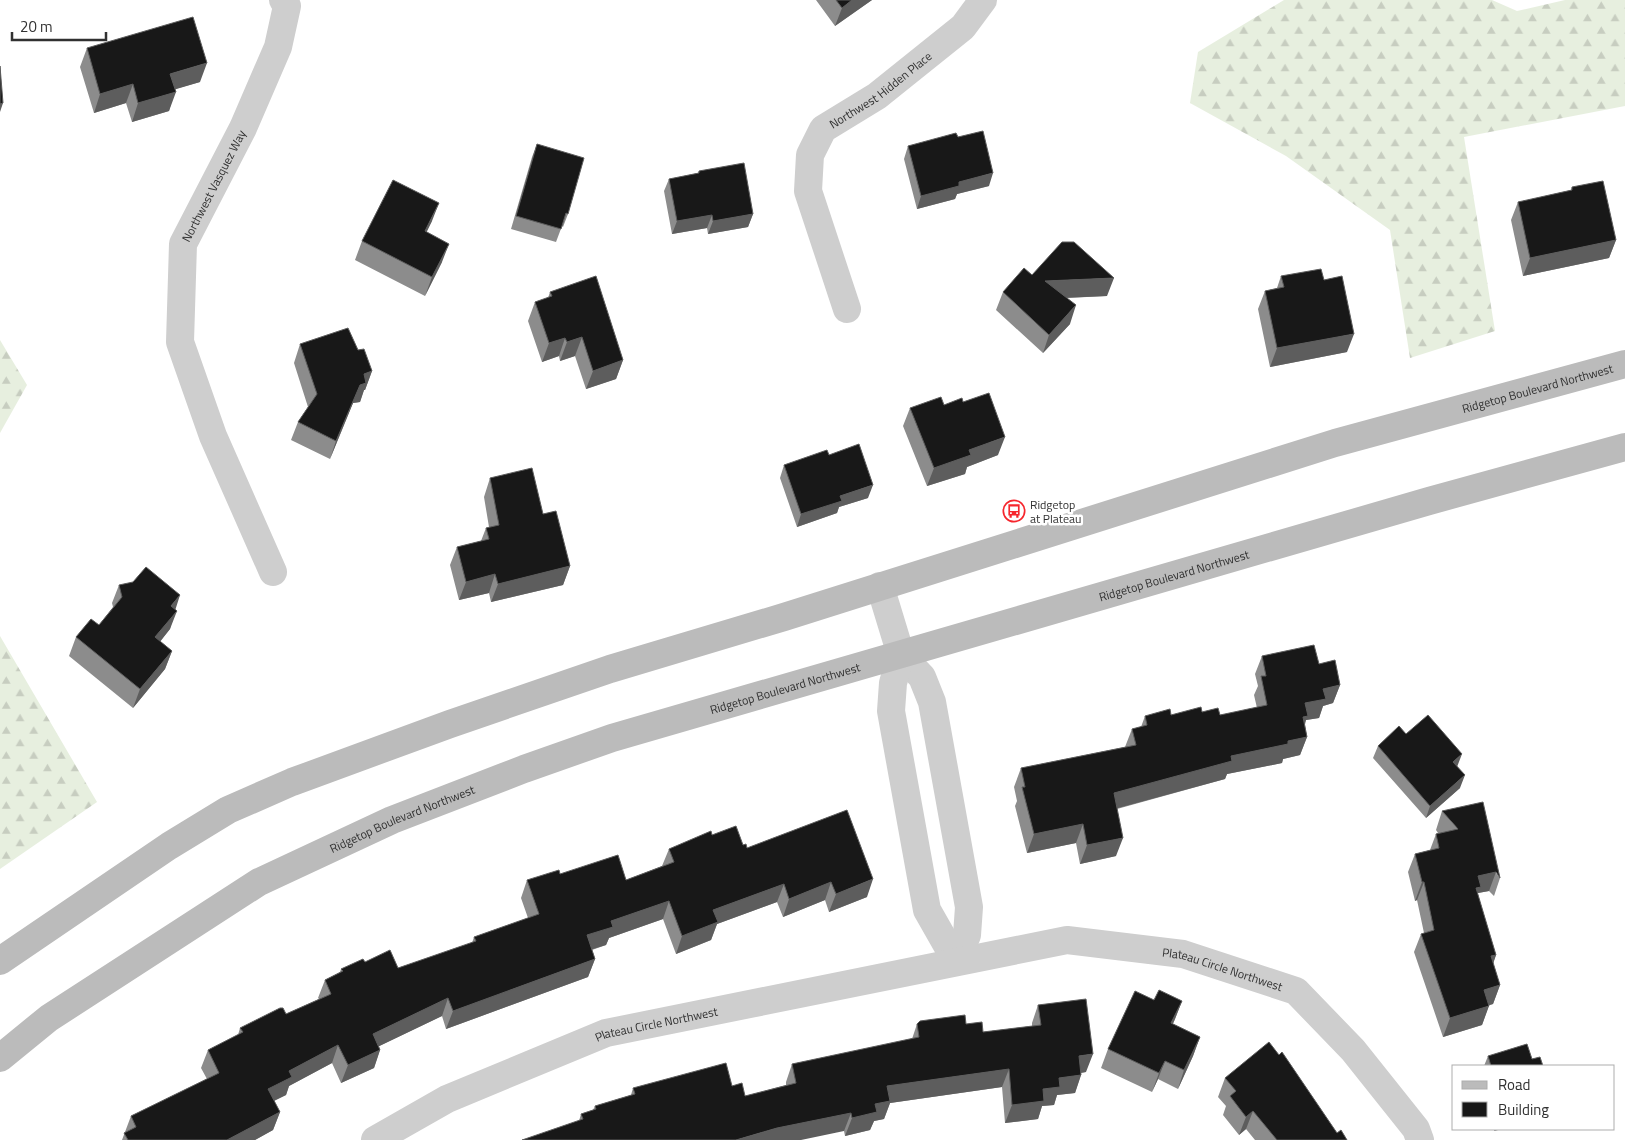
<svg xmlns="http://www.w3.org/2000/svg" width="1625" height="1140" viewBox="0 0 1625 1140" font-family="'Titillium Web',sans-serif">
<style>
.forest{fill:url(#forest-firs)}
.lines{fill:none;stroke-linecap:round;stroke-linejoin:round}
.minor{stroke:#cecece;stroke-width:28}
.secondary{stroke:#bbb;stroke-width:28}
.wall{fill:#8c8c8c}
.shaded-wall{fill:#5d5d5d}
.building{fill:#181818;stroke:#5d5d5d}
.labels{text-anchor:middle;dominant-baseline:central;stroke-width:5;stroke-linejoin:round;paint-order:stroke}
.street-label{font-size:12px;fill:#313131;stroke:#fff}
.poi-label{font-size:12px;fill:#313131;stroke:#fff;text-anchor:start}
</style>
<defs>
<pattern id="forest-firs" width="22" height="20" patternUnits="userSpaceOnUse" patternTransform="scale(1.25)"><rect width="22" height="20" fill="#e7efdf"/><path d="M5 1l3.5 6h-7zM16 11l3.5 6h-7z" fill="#c7cdc0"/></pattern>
</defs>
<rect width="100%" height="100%" fill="#fff"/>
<path class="forest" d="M1284,0h208l25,11 48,-11h60v106l-161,31 31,194 -85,27 -20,-128 -104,-74 -96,-53 8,-51z
M0,340l27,45 -27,48z
M0,636l97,166 -97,67z"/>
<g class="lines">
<g class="minor">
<path id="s1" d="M847,309l-39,-118 2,-36 13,-26 54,-33 86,-69 20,-27"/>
<path id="s2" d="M273,572l-60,-136 -33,-94 3,-98 60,-116 35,-81 9,-41 -4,-6"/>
<path d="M880,586l21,69 21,22 10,25 37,205 -2,28 -11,26"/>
<path d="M901,655l-8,28 -2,28 36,199 29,51"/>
<path id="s3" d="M375,1140l72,-41 159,-66 461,-93 116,14 113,37 57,59 63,79 4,11"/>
</g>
<g class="secondary">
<path id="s4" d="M0,961l169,-115 59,-36 64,-28 158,-58 160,-55 174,-52 551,-174 290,-79"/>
<path id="s5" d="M0,1058l49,-40 210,-136 133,-62 132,-51 88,-31 817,-237 196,-54"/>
</g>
</g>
<path class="wall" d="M816,0h56l-37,26z
M87,48l113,34 -25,7 -6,22 -37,11 -6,-19 -32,10 -14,-46z
M958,137l31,49 -32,8 -2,5 -38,10 -13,-50 4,-13z
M537,144l31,70 -5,13 -1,-1 -6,16 -45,-13 21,-72z
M699,171l54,43 -5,13 -40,7 -1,-6 -35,6 -8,-43 5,-12 29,-6z
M1572,187l44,53 -7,18 -86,18 -12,-56 7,-18 53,-12z
M432,221l-6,11 16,30 -17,34 -70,-36 7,-19z
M1032,275l75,21 -40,2 3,26 -27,29 -47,-43 7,-18z
M1281,276l43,4 23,72 -77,15 -12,-58 7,-18 12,-3z
M550,292l73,68 -7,19 -30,10 -11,-33 -15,5 -1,-5 -17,6 -14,-41 7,-19 13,-4z
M300,344l58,6 14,21 -7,19h-1l-4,12 -7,1 -23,56 -39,-19 7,-18 10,-15 -14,-44z
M963,402l35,53 -31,12 -2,7 -38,12 -24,-60 7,-18 34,-3z
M829,455l39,43 -29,9 -2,6 -40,14 -17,-49 4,-13z
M490,478l53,36 27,52 -7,19 -72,17 -2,-9 -30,7 -9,-35 7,-18 24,-6 5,-13 3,-1 -5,-30z
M119,585l56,24 -5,20 -10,12 12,10 -7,18 -32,39 -64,-52 7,-19 23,-12 14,-18 -1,-4z
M1262,656l57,8 21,21 -7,18 -10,3 -4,12 -13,2 -1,5 2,12 -7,18 -17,4 -1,4 -55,11 -2,5 -108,30 -1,47 -36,8 -4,-21 -49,10 -12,-47 2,-5 -3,-14 7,-19 104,-21 7,-18 9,-2 4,-11 26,-1 31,-3 18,3 37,-7 -3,-13 4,-9 -3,-12z
M1406,734l54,54 -34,30 -53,-60 5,-12z
M1442,811l58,67 -6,18 -5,-5 -11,2v2l18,60 -3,8 7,22 -7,19 -4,1 -7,20 -39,12 -29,-85 7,-18 3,-1 -7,-33 -2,1 -7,-29 7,-18 15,-4 6,-16 2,-1 -2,-3z
M712,835l31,10 4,3 120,49 -38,15 -4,-12 -42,17 -6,-15 -60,22 -6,16 -35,14 -13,-35 -54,19 -3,7 -14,5 3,9 -7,18 -142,52 -4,-13 -63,30 1,4 -6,18 -33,15 -9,-20 -43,23 -3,9 -12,6 6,11 -7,18 -18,10h-133l9,-24 76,-37 -6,-11 7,-18 30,-15 2,-7 46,-14 33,-15 -1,-1 7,-18 15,-8 1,-3 24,-7 33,6 74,-25 2,-6 54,-19 -7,-20 6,-18 33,-6 66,6 36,-14 7,-17z
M1154,1000l28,1 -9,23 27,13 -7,19 -15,33 -20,-10 -6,13 -51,-24 7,-19z
M1038,1005l48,67 -5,1v2l-6,18 -18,2 -3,10 -12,1 -4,13 -33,4 -3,-36 -112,16 -6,16 -10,2 -4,9 -25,6 -1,-5 -265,-10 2,-7 12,-4 2,-4 36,-11 2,-7 99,-2 13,10 41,-11v-3l6,-18 120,-25 5,-15h49l17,8 49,-6v-3z
M1488,1056l44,3 11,7h-59z
M1225,1078l112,55 10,7h-92l-9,-11 -7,6 -16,-20 3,-9 -8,-9z"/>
<path class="shaded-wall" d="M852,0h20l-37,26 7,-18z
M207,63l-7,19 -37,11 7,-19z
M133,84l-7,19 -32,10 6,-19z
M176,92l-7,19 -37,11 6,-19z
M3,103l-3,9v-8z
M993,173l-4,13 -32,8 -2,5 -38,10 4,-13 38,-14z
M439,203l-7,18 -14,29 7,-19z
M753,214l-5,13 -40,7 5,-13z
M712,215l-5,13 -35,6 5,-13z
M1616,240l-7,18 -86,18 7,-18z
M449,244l-7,18 -17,34 7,-19z
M1114,278l-7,18 -69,3 7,-18z
M1076,305l-6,19 -27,29 6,-18z
M1354,334l-7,18 -77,15 7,-19z
M582,337l-7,19 -15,5 7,-19z
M565,338l-6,18 -17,6 7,-19z
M623,360l-7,19 -30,10 7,-18z
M372,371l-7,19h-1l-4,12 -7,1 -23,56 6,-18 28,-67z
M1005,437l-7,18 -31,12 -2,7 -38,12 7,-18 35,-18z
M873,485l-5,13 -29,9 -2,6 -40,14 4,-13 39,-18z
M570,566l-7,19 -72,17 7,-18z
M495,574l-6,19 -30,7 7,-18z
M180,595l-6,19 -3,-8z
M177,611l-7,18 -21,27 6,-19z
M172,651l-7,18 -32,39 7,-19z
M1340,685l-7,18 -10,3 -4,12 -13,2 -5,14 4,-31 18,-14z
M1307,737l-7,18 -17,4 -1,4 -55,11 -2,5 -118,32 7,-18 117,-37 57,-15z
M1462,754l-5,13 -4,-5z
M1465,775l-5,13 -34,30 4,-12z
M1083,824l-7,19 -49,10 7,-19z
M1123,838l-7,18 -36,8 7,-19z
M1496,872l-7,19 -11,2 -4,13 4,-30z
M873,879l-6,18 -38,15 7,-18z
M831,882l-6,18 -42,17 6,-18z
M1422,882h2l-7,18 -2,1z
M784,884l-7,18 -60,22 -6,16 -35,14 6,-18 31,-26z
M669,901l-6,18 -54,19 -3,7 -26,8 7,-18 24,-14z
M1496,955l-6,18 1,-17z
M595,959l-7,18 -142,52 7,-18z
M1500,985l-7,19 -16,5 7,-19z
M448,998l-6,18 -75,36 6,-18z
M1182,1001l-7,18 -11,23 7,-19z
M1489,1006l-7,19 -39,12 7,-19z
M1200,1037l-7,19 -15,33 6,-19z
M338,1045l-6,18 -43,23 -3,9 -25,12 7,-18 21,-18z
M380,1050l-6,18 -33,15 7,-18z
M1093,1054l-7,18 -13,2 6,-18z
M1165,1061l-7,18 -6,13 7,-19z
M1009,1069l-7,18 -112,16 -6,16 -10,2 -4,9 -25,6 7,-18 23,-14 12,-18z
M1081,1075l-6,18 -18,2 -3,10 -12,1 -4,13 -33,4 7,-18 31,-16 16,-11z
M1253,1111l-7,18 -7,6 7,-18z
M280,1112l-7,18 -18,10h-28z
M851,1113l-7,18 -43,9h-65l41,-12z
M1495,1129h7l-8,2z"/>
<path class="building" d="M836,0h16l-10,8z
M193,17l14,46 -37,11 6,18 -38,11 -5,-19 -33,10 -13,-46z
M0,66l3,37 -3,1z
M983,131l10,42 -34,9v4l-38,10 -13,-50 48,-13 2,4z
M537,144l47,14 -16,56 -2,-1 -5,16 -45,-13z
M744,163l9,51 -40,7 -1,-6 -35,6 -8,-42 30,-6v-2z
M393,180l46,23 -14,28 24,13 -17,33 -70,-36z
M1603,181l13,59 -86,18 -12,-56 54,-12v-3z
M1062,242h12l40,36 -69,3 31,24 -27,30 -46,-43 21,-24 8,7z
M1321,269l3,11 18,-4 12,58 -77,14 -12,-57 19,-4 -3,-11z
M596,276l27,84 -30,11 -11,-34 -15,5 -2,-4 -16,5 -14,-41 17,-6 -2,-4z
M348,328l10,22 6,-1 8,22 -8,3 2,9 -6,2 -24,56 -38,-19 19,-28 -17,-50z
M989,393l16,44 -36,13 2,5 -37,13 -24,-60 31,-11 3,8 18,-7 1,4z
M859,444l14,41 -33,11 2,5 -41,13 -17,-49 43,-15 2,5z
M532,468l11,46 13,-3 14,55 -72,18 -3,-10 -29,8 -9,-35 32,-8 -3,-11 13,-3 -9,-47z
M146,567l34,28 -9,11 6,5 -22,26 17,14 -32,38 -64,-52 15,-18 8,6 23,-28 -3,-12 14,-3z
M1314,645l5,19 16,-4 5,25 -17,4 3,10 -21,4 3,13 -5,1 4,20 -19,4v3l-57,12 1,5 -118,32 9,45 -36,7 -4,-21 -49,10 -12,-47h3l-4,-19 115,-23 -4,-16 15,-4 -2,-9 25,-7 1,6 30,-8 1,5 16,-4 2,7 47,-10 -6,-29h5l-4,-20z
M1428,715l34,39 -9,8 12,13 -35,31 -52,-60 21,-20 7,8z
M1483,802l17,76 -4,-6 -18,4 3,11 -5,1 20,67 -5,1 9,29 -16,5 5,16 -39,12 -29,-84 13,-4 -10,-48h-2l-7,-28 24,-6 -3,-14 22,-5 -16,-18z
M847,810l26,69 -37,15 -5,-12 -42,17 -5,-15 -71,26 5,12 -36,14 -13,-35 -58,20 2,6 -26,8 8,24 -142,52 -5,-13 -75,36 7,16 -32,15 -10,-20 -49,26 3,6 -24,12 12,23 -53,28h-99l-4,-7 12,-6 -5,-11 88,-43 -11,-23 35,-18 -3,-4 40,-20h3l3,6 45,-20 -6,-14 18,-9 -2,-2 22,-10 2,3 25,-12 8,18 78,-27 -2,-4 65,-23 -12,-34 32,-10 1,4 58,-19 8,25 48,-18 -5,-13 42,-18 1,4 24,-9 7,19 3,-1 1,4z
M1159,990l23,11 -11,22 29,14 -16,33 -19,-9 -6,12 -51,-24 27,-58 19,9z
M1086,999l7,55 -14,2 2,19 -22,3 1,9 -17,2 1,12 -32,4 -3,-36 -122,17 3,15 -15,3 2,8 -25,6 -1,-5 -74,15 -41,12h-214l61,-21 -2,-5 15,-5 -1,-3 40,-12 -2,-6 93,-25 6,23 10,-3 3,13 51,-13 -4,-19 127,-27 -2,-13 3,-3 45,-6 1,9 16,-2 1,10 58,-7 -3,-20z
M1269,1042l10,13 3,-3 55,81 4,-3 6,10h-70l-24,-29 -7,6 -16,-21 6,-5 -11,-13z
M1527,1044l5,15 8,-2 3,9h-52l-3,-10z"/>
<defs>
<g id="bus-ring" transform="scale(1.125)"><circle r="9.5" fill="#fff" stroke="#f6262d" stroke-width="1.5"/><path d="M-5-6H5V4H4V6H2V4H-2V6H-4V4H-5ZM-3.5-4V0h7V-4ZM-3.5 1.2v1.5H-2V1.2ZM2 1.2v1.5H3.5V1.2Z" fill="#f6262d"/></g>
</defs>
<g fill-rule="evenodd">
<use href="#bus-ring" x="1014" y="511"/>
</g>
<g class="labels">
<g class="street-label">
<text stroke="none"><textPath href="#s1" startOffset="259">Northwest Hidden Place</textPath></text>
<text stroke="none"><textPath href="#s2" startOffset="412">Northwest Vasquez Way</textPath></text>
<text stroke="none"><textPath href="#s4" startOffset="1650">Ridgetop Boulevard Northwest</textPath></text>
<text stroke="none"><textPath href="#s5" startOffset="1280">Ridgetop Boulevard Northwest</textPath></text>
<text stroke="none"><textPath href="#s5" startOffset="875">Ridgetop Boulevard Northwest</textPath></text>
<text stroke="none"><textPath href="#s5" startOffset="470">Ridgetop Boulevard Northwest</textPath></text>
<text stroke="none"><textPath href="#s3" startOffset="884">Plateau Circle Northwest</textPath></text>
<text stroke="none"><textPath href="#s3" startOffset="306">Plateau Circle Northwest</textPath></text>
</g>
<g class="poi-label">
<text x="1030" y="504">Ridgetop<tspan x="1030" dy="14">at Plateau</tspan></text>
</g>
</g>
<rect x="1452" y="1065" width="162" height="65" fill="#ffffff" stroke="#adadad"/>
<rect x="1462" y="1081" width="25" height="8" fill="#bbbbbb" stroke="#adadad"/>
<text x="1498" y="1090" font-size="15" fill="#313131">Road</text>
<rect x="1462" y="1102" width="25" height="15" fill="#181818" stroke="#adadad"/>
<text x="1498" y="1115" font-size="15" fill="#313131">Building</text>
<path d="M12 32v8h94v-8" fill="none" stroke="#313131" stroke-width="2.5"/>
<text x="20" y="32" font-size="15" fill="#313131" stroke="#ffffff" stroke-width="4" paint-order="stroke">20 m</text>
</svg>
